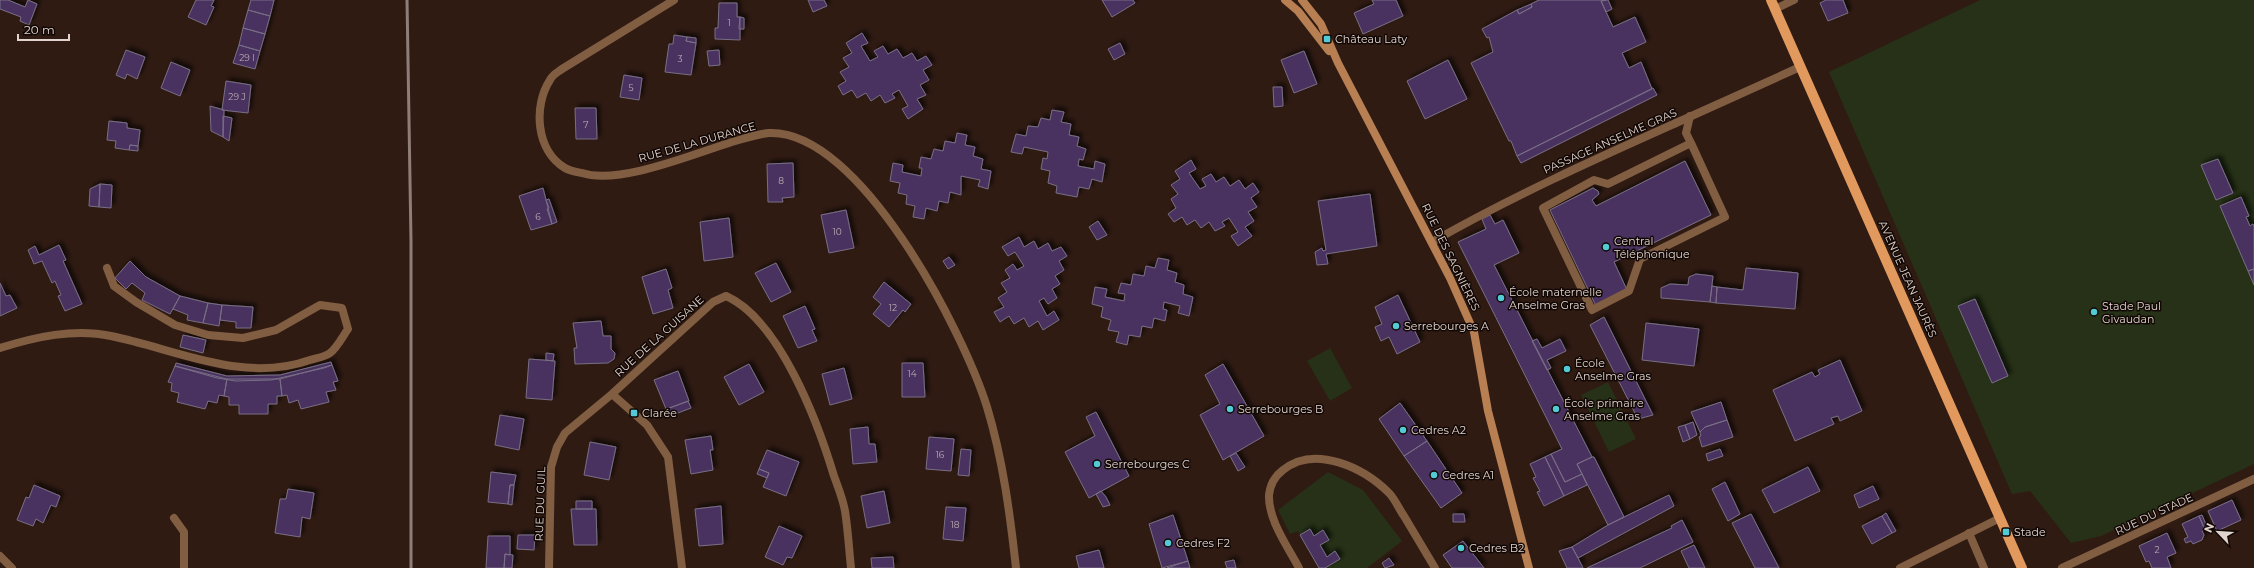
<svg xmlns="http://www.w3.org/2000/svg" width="2254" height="568" viewBox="0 0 2254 568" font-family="Montserrat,sans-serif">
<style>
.green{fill:#263117}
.building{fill:#48335e;stroke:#796e85;filter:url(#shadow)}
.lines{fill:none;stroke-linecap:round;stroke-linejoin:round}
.service{stroke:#815e42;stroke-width:8}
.pedestrian{stroke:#815e42;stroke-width:8}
.minor{stroke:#815e42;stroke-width:8}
.secondary{stroke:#b77f52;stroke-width:8}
.primary{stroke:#e1995e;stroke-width:10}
.rail{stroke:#8f7e77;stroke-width:3}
.poi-dot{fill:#52cbd7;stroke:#110805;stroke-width:1.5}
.labels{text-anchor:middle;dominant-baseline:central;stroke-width:3;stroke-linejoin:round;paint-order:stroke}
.number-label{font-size:9px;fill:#bbabb1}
.poi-label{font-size:11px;fill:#e1d3cd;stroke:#110805;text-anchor:start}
.street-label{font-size:11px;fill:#e1d3cd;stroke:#110805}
</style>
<defs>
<filter id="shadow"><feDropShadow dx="3.5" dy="-3.5" stdDeviation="2" flood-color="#0009"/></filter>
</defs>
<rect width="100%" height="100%" fill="#301b13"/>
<path class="green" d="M1980,0h274v464l-153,72 -30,7 -41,-52 -18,3 -183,-422z
M1330,348l22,40 -22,13 -23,-40z
M1608,382l28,57 -27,13 -28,-57z
M1328,472l35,18 39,51 -35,27h-48l-21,-37 -8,3 -12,-24z"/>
<path class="building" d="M0,0h8l17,7 3,-7 9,4 -8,21 -9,-4 1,-4 -21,-8z
M196,0h18l-3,6 3,1 -8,18 -18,-8z
M251,0h23l-4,16 -22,-6z
M808,0h16l3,6 -14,6z
M1102,0h31l2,3 -23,14z
M1372,0h24l7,16 -40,18 -9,-21 20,-9z
M1539,0h65l-3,1 12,26 22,-10 11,25 -24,11 7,15 12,-6 11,27 -135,67 -6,-15h-2l-38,-78 22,-11 -4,-15 -2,1 -5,-9 35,-19 2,4 13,-7 -1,-3z
M1608,0l4,9 -6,3 -5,-11z
M1826,0h17l5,13 -20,8 -8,-18z
M719,3h18v14h3v23l-25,-1v-11h3z
M1531,4l1,3 -13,7 -2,-4z
M248,10l22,6 -5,18 -22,-6z
M740,17l4,1v11h-5z
M243,28l22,6 -5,17 -21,-6z
M862,33l6,10 -7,3 9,15 8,-4 -4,-6 9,-5 5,8 9,-5 6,9 9,-5 5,8 9,-5 6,9 -9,5 6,10 -9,5 6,10 -9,4 6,10 -15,10 -6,-10 6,-3 -9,-16 -7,4 3,4 -10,5 -5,-8 -9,6 -5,-8 -9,5 -5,-8 -9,5 -5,-9 8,-5 -6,-9 9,-5 -6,-9 9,-5 -6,-10z
M674,35l13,2 -1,4 10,2 -5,32 -26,-3 4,-28h4z
M687,37l9,1v5l-10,-2z
M1120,43l5,11 -11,6 -6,-11z
M239,45l21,6 -5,18 -22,-6z
M126,50l19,7 -8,22 -10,-5 -2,5 -9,-4z
M719,50l1,15 -11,1 -2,-15z
M1304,51l13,33 -23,9 -13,-33z
M1448,60l19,39 -42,20 -18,-38z
M171,62l19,8 -10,26 -19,-8z
M624,75l18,3 -3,22 -19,-3z
M226,81l25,4 -3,28 -26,-3z
M1273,87h9l1,19 -9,1z
M1653,88l4,7 -136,68 -4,-7z
M210,106l14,4 -1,27 -12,-6z
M575,108h21l1,31h-21z
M1052,110l12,2 -3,10 10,2 -2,11 10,2 -2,9 9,3 -3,11 -4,-1 -1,7 16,3 1,-8 10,3 -3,18 -10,-3 -3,10 -10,-2 -2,10 -21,-4 1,-7 -9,-3 2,-12 -9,-2 2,-11 4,1 1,-7 -24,-5 -2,7 -11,-2 5,-18 10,2 2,-10 10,1 3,-9 9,2z
M223,116l9,2 -3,23 -6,-4z
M109,121l18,2v5l13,2 -2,16 -8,-1 -1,5 -14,-2 1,-7 -9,-1z
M957,133l10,2 -2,10 10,2 -2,9 10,3 -2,10 10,2 -3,18 -10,-3 2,-6 -19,-4v19l-11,-3 -2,11 -9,-2 -2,10 -11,-3 -2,11 -11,-2 2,-11 -9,-2 1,-9 -9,-2 2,-10 -10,-2 3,-18 10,2 -1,7 19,4 1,-8h-3l2,-11 10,2 3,-10 9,2 2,-10 10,2z
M130,145l8,1v5l-9,-1z
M2218,159l15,34 -17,7 -15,-35z
M1191,160l5,9 -7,4 11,16 6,-3 -4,-7 9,-5 5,8 8,-5 6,9 9,-6 6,9 8,-6 6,9 -8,6 6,9 -9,5 6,9 -9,6 7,9 -14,10 -7,-10 7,-4 -9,-14 -7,4 3,4 -10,5 -6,-9 -8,6 -6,-8 -8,5 -5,-8 -8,5 -6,-8 8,-6 -5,-9 7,-5 -7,-9 9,-6 -5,-8z
M1685,161l26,54 -97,47 13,28 -31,16 -46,-96 43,-22 5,3 1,3 -7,6 4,6z
M793,163l1,34 -12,1 1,4h-15l-1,-38z
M100,184l-1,23 -10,-1 1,-17z
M100,184l12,1 -1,23 -12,-1z
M543,188l9,36 -21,6 -12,-34z
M1370,194l7,52 -51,8 2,10 -11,1 -2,-13 7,-4 1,3 3,-1 -8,-49z
M2241,197l8,19 -3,1 4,9 3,-2 1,2v43l-6,2 -28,-65z
M549,199l8,23 -5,2 -5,-15 2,-1 -3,-8z
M846,210l8,38 -25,5 -8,-38z
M1490,215l5,9 8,-4 16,33 -25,12 98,192 -15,7 5,10 -17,8 -14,-28 11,-5 -104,-207 28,-13 -4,-10z
M729,218l4,39 -29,4 -4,-39z
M1098,221l9,14 -10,5 -8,-13z
M1019,237l5,10 10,-6 4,8 10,-6 4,8 9,-4 6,9 -8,5 5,9 -9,6 5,8 -8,5 5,9 -9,6 -4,-6 -5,3 8,15 7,-5 5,9 -16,10 -5,-9 -9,6 -5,-9 -10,6 -5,-8 -9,6 -6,-10 10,-5 -6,-9 9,-6 -6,-9 9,-5 -5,-8 8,-6 4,6 7,-4 -9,-14 -7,4 -6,-9z
M59,245l7,15 -3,1 19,43 -17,7 -7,-15 3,-1 -6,-14 -3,2 -10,-22 -8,3 -6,-14 7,-4 4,9z
M949,257l6,8 -7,4 -5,-8z
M1158,258l11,2 -2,10 10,3 -2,9 9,3 -1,9 10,3 -4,19 -11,-3 2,-7 -16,-4 -1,7 4,1 -2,11 -11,-3 -2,10 -10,-2 -2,11 -11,-2 -2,10 -11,-3 3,-10 -11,-2 3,-10 -10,-3 2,-10 -11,-3 3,-17 12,2 -2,8 19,4 1,-7 -7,-1 3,-10 10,2 2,-11 11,2 2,-10 9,2z
M130,261l16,16 34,19 -10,18 -28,-14 3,-7 -13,-10 -6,6 -11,-11z
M776,263l15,29 -20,10 -16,-29z
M1746,268l52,5 -3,36 -79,-6 1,-16 26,3z
M666,269l6,19 -4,2 5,18 -20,6 -11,-37z
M2254,269v16l-6,-14z
M1696,274l17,2 -3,26 -49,-4v-10l9,-4 18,1 1,-8z
M884,282l27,22 -6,8 -2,-2 -14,17 -16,-13 8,-10 -8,-7z
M0,283l6,13 4,-1 7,13 -17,8z
M1712,286l5,1 -1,16 -6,-1z
M1398,295l22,47 -23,12 -8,-17 -8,4 -6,-14 7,-3 -7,-17z
M180,296l28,7 -5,20 -16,-3 1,-5 -15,-6z
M1975,299l33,77 -16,7 -34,-77z
M208,303l14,2 -3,21 -16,-3z
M222,305l31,2 -2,21h-15v-6l-16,-2z
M805,306l10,23 -3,1 5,11 -19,7 -15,-32z
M1604,317l49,98 -15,4 -48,-94z
M601,321l2,15h8v13l4,4 -1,6 -6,4 -33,1 -1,-16h3l-4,-25z
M1646,323l53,6 -5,37 -52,-6z
M183,335l23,5 -3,13 -23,-6z
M1537,339l5,9 18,-9 6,12 -19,9 4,8 -4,2 -15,-29z
M546,353l8,1 -1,7 -7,-1z
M529,359l26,2 -3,39 -26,-2z
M1840,360l22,51 -22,10 -2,-5 -7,2 3,6 -39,17 -22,-51 39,-18 3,5 5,-3 -2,-4z
M331,362l1,3 -8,3 -53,12 -35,1 -19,-3 -42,-12 1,-3 51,13 53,-1z
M902,363h21l2,34h-23z
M749,364l15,28 -25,13 -15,-28z
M1223,364l41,72 -41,24 -23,-45 20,-11 -15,-29z
M332,365l6,16 -5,1 3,8 -10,2 3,10 -28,7 -3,-9 -9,3 -2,-8 -5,1 -2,-17z
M175,366l52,13 -3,17 -5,-1 -2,8 -9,-2 -3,8 -28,-7 2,-9 -8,-2 1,-8 -4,-1z
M844,368l8,31 -22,6 -8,-31z
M678,371l11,30 -23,8 -12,-29z
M227,379h53l2,17h-5v8h-9v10h-29v-9h-10v-8l-5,-1z
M688,401l3,7 -21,8 -3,-7z
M1721,402l6,18 -22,7 -5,5 -9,-20z
M1400,403l27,38 -23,15 -25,-37z
M1096,412l33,64 -40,22 -24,-46 30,-16 -9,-19z
M500,415l24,4 -5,31 -24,-5z
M1727,420l6,17 -31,10 -3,-10 2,-1 -1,-4 5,-5z
M1693,422l4,13 -7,4 -5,-14z
M1685,425l5,14 -7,3 -5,-15z
M868,427l1,17h6l2,18 -24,2 -3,-35z
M711,436l2,14h-3l3,20 -22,4 -6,-34z
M929,437l25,2 -3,32 -25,-2z
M1427,441l35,52 -21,15 -37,-52z
M590,442l26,5 -7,33 -25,-5z
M961,449l10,1 -2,26 -11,-1z
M1720,449l3,7 -15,5 -2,-7z
M767,450l32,12 -13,34 -23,-9 6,-14 -10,-4z
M1236,453l9,14 -7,4 -8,-15z
M1551,454l14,28 17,-8 5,11 -23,11 -19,-39z
M1545,457l19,39 -20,10 -7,-14 3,-1 -7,-13 3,-1 -6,-13z
M1592,457h2l30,60 -16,8 -31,-61z
M1808,467l12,24 -46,22 -12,-23z
M759,469l10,4 -2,5 -10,-4z
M491,472l25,3 -2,10h-4l-2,19 -20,-2z
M1725,482l15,32 -12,7 -16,-32z
M34,485l26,11 -4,11 -5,-2 -8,18 -7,-4 -3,7 -16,-6 9,-23 3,1z
M510,485h4l-2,20 -4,-1z
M1873,486l6,13 -20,9 -5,-13z
M288,489l26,4 -4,26 -8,-2 -2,20 -25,-4 5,-34h6z
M884,491l6,32 -23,5 -6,-32z
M1101,491l5,6 4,8 -7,2 -7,-13z
M1669,495l5,11 -96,52 -6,-11 36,-22z
M2232,500l9,20 -24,11 -9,-20z
M576,501h16v8h-16z
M721,506l2,38 -24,2 -4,-37z
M946,507l20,1 -3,33 -20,-2z
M571,509h25l1,36h-23z
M1886,513l10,18 -4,2 -10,-17z
M1453,514h11l1,8h-12z
M1751,514l28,54h-24l-23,-45z
M1173,515l15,46 -26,7 -13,-44z
M2202,515l6,14 -3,1 -6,-14z
M1882,516l10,17 -20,11 -10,-18z
M2199,516l6,14 -3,1 2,4 -2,5 -9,4 -2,-3 -5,2 -2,-4 4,-2 -6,-13z
M1682,520l11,22 -53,26h-53l85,-40 -1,-2z
M779,526l23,10 -10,22 -5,-1 -4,8 -18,-8z
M1310,529l4,7 9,-6 6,10 -9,5 7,12 8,-6 5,8 -15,9h-6l-19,-33z
M2167,533l9,20 -9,4 4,11h-19l-3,-7 -3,1 -7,-16z
M518,535h17l-1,15 -17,-1z
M488,536h22v19l-5,-1 -1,14h-18z
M1463,541l21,27h-32l-9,-13z
M1694,545l11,23h-16l-8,-17z
M1572,547l6,11 5,10h-16l-8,-17z
M1099,550l5,18h-25l-3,-12z
M505,554l8,1 -1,13h-8z
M893,557l1,11h-22l-1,-10z
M1389,558l5,7 -9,3 -3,-5z
M1234,560l2,8h-9l-2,-6z
M1188,561l2,7h-23z"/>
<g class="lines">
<path class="service" d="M1690,116l-4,17 5,10 34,74 -85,42 -11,32 -37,19 -49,-102 51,-28 14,4 83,-41
M174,518l10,14v36
M1969,533l15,35"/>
<path class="pedestrian" d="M1432,242c79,-45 161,-82 244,-119"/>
<path class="minor" d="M674,0l-112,69c-4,3 -10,6 -12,11 -17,26 -14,71 15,88 5,3 12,4 17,5 38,12 111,-19 150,-31 11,-3 25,-8 37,-9 91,-4 195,200 218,274 16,53 23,107 29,161
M1775,9l19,-9
M1676,123l124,-56
M0,348c35,-11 74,-20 111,-12 65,13 132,48 199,24 6,-2 15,-3 20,-7 7,-5 13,-17 18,-24l-6,-21 -22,-3 -44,25 -33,8 -35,-3 -33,-10 -39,-23 -22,-16 -7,-18
M612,394l35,31 21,32 14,111
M0,556l12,12
M549,568l2,-101 6,-20 8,-14 47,-39 101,-92 13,-6c54,24 92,127 108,180 4,11 9,23 11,35 3,19 4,38 6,57
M1299,568c-11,-21 -31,-48 -30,-73 1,-10 6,-19 14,-25 32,-26 81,-2 106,23 6,6 10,16 15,23 10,17 21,35 31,52
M1900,568l100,-50
M2062,568l192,-89"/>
<path class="secondary" d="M1285,0l13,11 31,40
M1302,0l19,24 17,39 112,215 24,54 14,79 41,157"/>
<path class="primary" d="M1771,0l251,568"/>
<path class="rail" d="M407,0l4,241v327"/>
</g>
<g class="poi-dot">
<rect x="1323" y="35" width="8" height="8" rx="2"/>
<circle cx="1606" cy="247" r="4"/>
<circle cx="1501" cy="298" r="4"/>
<circle cx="2094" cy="312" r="4"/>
<circle cx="1396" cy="326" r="4"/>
<circle cx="1567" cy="369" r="4"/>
<circle cx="1230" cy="409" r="4"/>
<circle cx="1556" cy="409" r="4"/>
<rect x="630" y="409" width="8" height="8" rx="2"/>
<circle cx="1403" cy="430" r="4"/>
<circle cx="1097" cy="464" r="4"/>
<circle cx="1434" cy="475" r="4"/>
<rect x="2002" y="528" width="8" height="8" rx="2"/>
<circle cx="1168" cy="543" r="4"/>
<circle cx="1461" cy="548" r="4"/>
</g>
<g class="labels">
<g class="number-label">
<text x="729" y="22">1</text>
<text x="247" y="57">29 I</text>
<text x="680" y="58">3</text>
<text x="631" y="87">5</text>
<text x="237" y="96">29 J</text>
<text x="586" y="124">7</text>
<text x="781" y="180">8</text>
<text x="538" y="216">6</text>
<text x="837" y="231">10</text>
<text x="893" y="307">12</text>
<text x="912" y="373">14</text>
<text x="940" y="454">16</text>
<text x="955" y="524">18</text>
<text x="2157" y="549">2</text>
</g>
<g class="poi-label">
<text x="1335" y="39">Château Laty</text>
<text x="1614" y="241">Central<tspan x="1614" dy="13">Téléphonique</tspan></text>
<text x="1509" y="292">École maternelle<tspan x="1509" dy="13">Anselme Gras</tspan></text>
<text x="2102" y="306">Stade Paul<tspan x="2102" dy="13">Givaudan</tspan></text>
<text x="1404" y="326">Serrebourges A</text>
<text x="1575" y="363">École<tspan x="1575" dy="13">Anselme Gras</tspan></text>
<text x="1564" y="403">École primaire<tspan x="1564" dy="13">Anselme Gras</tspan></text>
<text x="1238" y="409">Serrebourges B</text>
<text x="642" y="413">Clarée</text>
<text x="1411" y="430">Cedres A2</text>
<text x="1105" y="464">Serrebourges C</text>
<text x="1442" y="475">Cedres A1</text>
<text x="2014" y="532">Stade</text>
<text x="1176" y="543">Cedres F2</text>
<text x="1469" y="548">Cedres B2</text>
</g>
<g class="street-label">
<text transform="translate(1610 141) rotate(-24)">PASSAGE ANSELME GRAS</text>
<text transform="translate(697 142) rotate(-16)">RUE DE LA DURANCE</text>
<text transform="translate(1451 257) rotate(64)">RUE DES SAGNIÈRES</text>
<text transform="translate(1908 279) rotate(66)">AVENUE JEAN JAURÈS</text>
<text transform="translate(659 336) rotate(-42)">RUE DE LA GUISANE</text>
<text transform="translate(540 504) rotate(-88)">RUE DU GUIL</text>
<text transform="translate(2154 514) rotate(-25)">RUE DU STADE</text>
</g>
</g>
<g transform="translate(2218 532) rotate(295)" stroke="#110805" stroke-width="3" paint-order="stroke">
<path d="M0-3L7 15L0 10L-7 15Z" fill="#e1d3cd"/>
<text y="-6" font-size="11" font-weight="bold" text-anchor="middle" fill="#e1d3cd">N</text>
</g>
<path d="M18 34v6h51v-6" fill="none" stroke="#e1d3cd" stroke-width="2"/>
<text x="24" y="34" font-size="12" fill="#e1d3cd" stroke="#110805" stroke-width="3" paint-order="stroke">20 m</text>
</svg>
